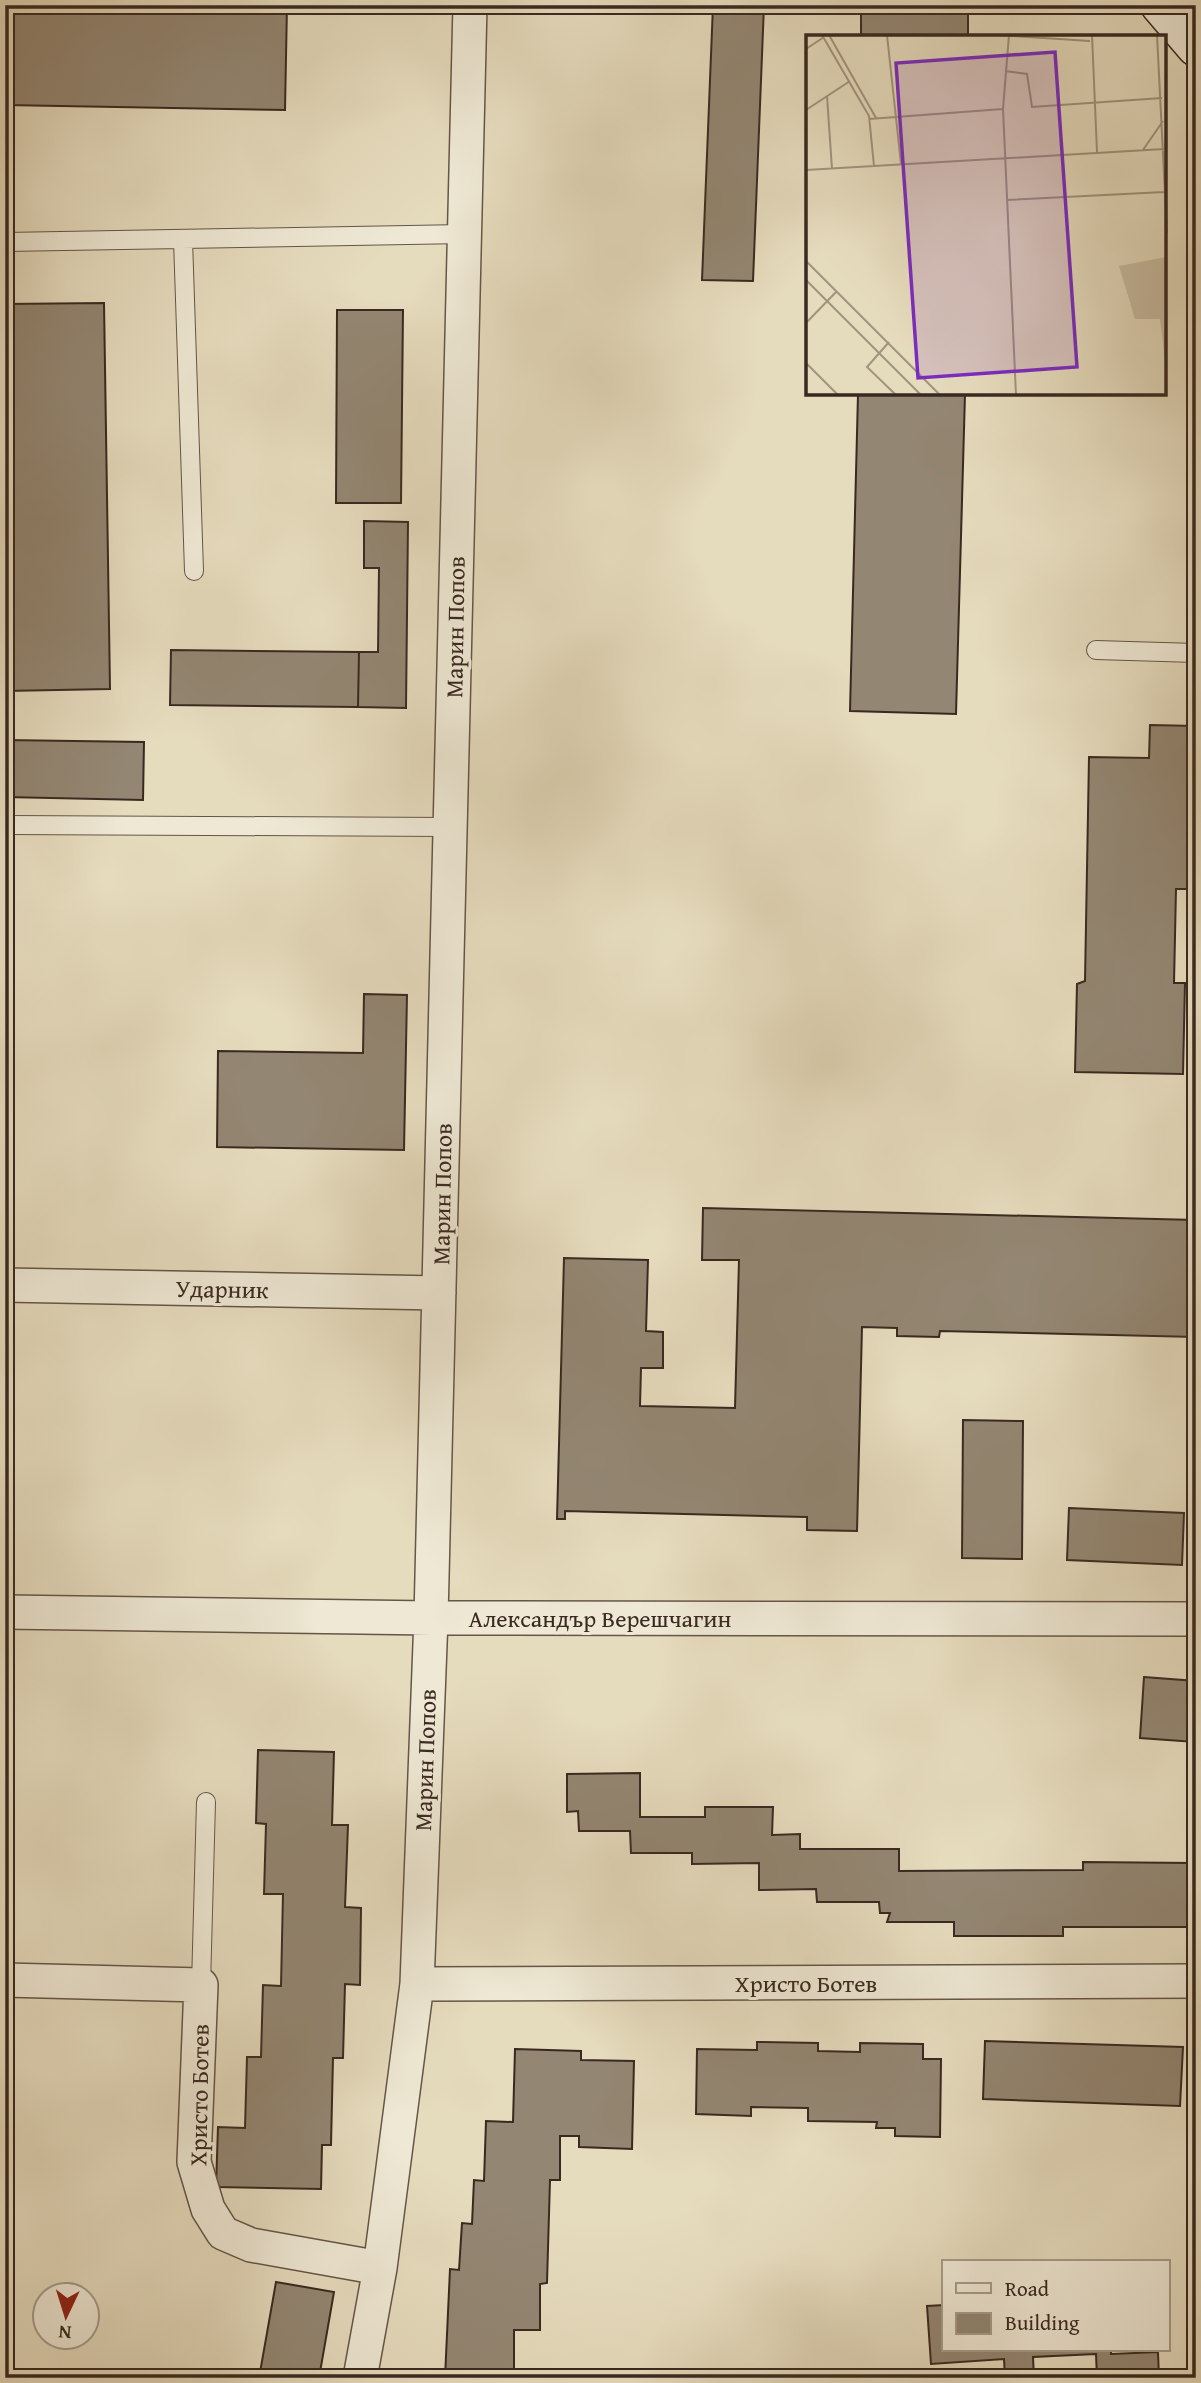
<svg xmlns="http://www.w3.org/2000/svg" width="1201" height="2383" viewBox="0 0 1201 2383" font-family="'Gentium Book Plus',serif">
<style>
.building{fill:#938672;stroke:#3a2921;stroke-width:2}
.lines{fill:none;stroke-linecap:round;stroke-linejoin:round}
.service-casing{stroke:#655648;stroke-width:20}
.minor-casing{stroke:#655648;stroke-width:36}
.secondary-casing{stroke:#3a2921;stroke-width:41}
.service{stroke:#eee8d4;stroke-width:18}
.minor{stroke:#eee8d4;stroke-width:33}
.secondary{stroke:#eee8d4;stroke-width:38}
.labels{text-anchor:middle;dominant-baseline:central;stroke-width:6;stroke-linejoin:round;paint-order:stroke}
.street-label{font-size:24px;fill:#3a2921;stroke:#eee8d4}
.inset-road{fill:none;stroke:#a1947f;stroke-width:2}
.view{fill:#7b2cbf;fill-opacity:0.15;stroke:#7b2cbf;stroke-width:3.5}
.inset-edge{fill:none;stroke:#3a2921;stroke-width:3.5}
</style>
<rect width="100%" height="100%" fill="#e5dbbd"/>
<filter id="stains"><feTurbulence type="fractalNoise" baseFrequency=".00286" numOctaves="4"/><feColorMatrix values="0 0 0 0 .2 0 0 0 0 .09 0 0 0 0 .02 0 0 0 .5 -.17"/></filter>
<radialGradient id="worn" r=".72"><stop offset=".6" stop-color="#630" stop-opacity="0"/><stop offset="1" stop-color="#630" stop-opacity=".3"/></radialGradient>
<path class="building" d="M5,5h282l-2,105 -280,-5z
M713,5h51l-11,276 -51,-1z
M861,5h107v32h-107z
M104,303l6,386 -105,2v-387z
M337,310h66l-2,193h-65z
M858,394h107l-9,320 -106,-3z
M364,521l44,1 -2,186 -48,-1 1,-55h19l1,-84h-15z
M171,650l188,2 -1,55 -188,-2z
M1150,725l46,1v163h-20l-2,94h11l-2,91 -108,-2 2,-88 8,-3 4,-224 60,1z
M5,740l139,2 -1,58 -138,-3z
M364,994l43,1 -3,155 -187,-3 1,-96 145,2z
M703,1208l493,12v117l-256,-6 -1,6 -42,-1v-8l-35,-1 -5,204 -50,-1v-13l-242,-6v8h-8l7,-261 84,2 -2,71 17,1v36h-22l-1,38 95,2 4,-148h-37z
M963,1420l60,1 -1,138 -60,-1z
M1069,1508l115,5 -2,52 -115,-5z
M1144,1677l52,4 -1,61 -55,-4z
M258,1750l76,2 -2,73h16l-3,82 16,1 -1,77 -15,-1 -2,74h-10l-2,87h-9l-1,44 -105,-2 2,-60 27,1 2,-71h14l2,-72 18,1 2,-92h-19l2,-70 -10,-1z
M640,1773v44h65v-10h68l-1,28 28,-1v15h99v22l184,-1v-8l110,1v64h-130v9h-109v-14h-67l3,-9h-10l-1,-11h-62l-1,-13 -57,1v-27l-67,1v-11h-61l-1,-22h-51l-1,-20 -11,1v-38z
M985,2041l198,6 -3,59 -197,-7z
M757,2042l61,1v8l42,1v-9l63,1v15h18l-1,78 -45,-1v-8h-19l1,-6 -69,-1v-13l-57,-1v9l-55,-2 1,-65 60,1z
M515,2049l66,2v9l53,1 -2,88 -53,-2v-11h-19v44h-10l-3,103 -7,1v46h-26v48h-69l5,-109 9,1 3,-47 10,1 2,-44 10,1 2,-60 27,1z
M276,2282l58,10 -15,86h-60z
M944,2305v45h167v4l47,-2 1,26h-62l-1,-24 -63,3 1,21h-29l-1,-19 -73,5 -4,-58z"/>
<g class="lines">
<g class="service-casing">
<path id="service" d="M183,239l11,332
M5,242l459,-8
M1096,650l100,3
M5,825l445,2
M201,1985l5,-183"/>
</g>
<g class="minor-casing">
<path id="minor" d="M5,1285l434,8
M5,1612l426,6 765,1
M5,1980l196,5 -7,177 14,47 15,24 28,12 129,23
M417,1984l779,-3
M360,2378l20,-110 37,-284 14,-366 39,-1613"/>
</g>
<g class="secondary-casing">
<path id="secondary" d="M1160,5l36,42"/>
</g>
<use href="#service" class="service"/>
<use href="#minor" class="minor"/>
<use href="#secondary" class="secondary"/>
</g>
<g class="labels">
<g class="street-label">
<text transform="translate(455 627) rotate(-89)">Марин Попов</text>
<text transform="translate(442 1194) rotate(-89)">Марин Попов</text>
<text transform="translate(222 1289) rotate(1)">Ударник</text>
<text x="600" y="1618">Александър Верешчагин</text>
<text transform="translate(425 1760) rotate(-88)">Марин Попов</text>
<text x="806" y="1983">Христо Ботев</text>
<text transform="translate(199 2095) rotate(-89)">Христо Ботев</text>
</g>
</g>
<g transform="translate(806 35)">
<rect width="360" height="360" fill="#e5dbbd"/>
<path d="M360,222h1l-1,113 -6,-51h-25l-16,-53z" fill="#c8bda2"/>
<path class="inset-road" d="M16,0l47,81 5,50M23,0l47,83M81,0l14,129M191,0l93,6M203,0l-6,74 13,286M286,0l5,117M351,0l10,198M0,14l18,-12M199,36l22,3 5,33 130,-9M21,61l5,73M0,75l44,-29M63,84l134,-10M337,115l20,-29M0,135l358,-21M201,165l157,-8M0,226l134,134M0,245l115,115M0,288l31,-32M83,307l-22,25 29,28M0,328l32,32"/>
<path class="view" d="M249,17l22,315 -159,11 -22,-315z"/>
<rect width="360" height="360" class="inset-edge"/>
</g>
<rect width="1201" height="2383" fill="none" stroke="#e5dbbd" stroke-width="28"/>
<rect x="7" y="7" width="1187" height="2369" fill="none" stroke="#3a2921" stroke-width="3.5"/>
<rect x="14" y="14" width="1173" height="2355" fill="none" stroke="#3a2921" stroke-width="2"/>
<rect x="942" y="2260" width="228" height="91" fill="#eee8d4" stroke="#a69c8c" stroke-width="2"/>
<rect x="956" y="2283" width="35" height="10" fill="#eee8d4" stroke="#a69c8c" stroke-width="2"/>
<text x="1005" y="2296" font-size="21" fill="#3a2921">Road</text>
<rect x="956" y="2313" width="35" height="21" fill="#938672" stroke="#a69c8c" stroke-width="2"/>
<text x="1005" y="2330" font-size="21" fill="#3a2921">Building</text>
<g transform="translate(66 2316) rotate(184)"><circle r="33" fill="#eee8d4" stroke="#a69c8c" stroke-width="2"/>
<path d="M0-5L12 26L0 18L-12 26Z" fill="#8f2418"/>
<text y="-10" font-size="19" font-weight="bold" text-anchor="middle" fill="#3a2921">N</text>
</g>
<rect width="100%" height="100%" filter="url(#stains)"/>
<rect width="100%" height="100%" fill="url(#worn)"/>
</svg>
